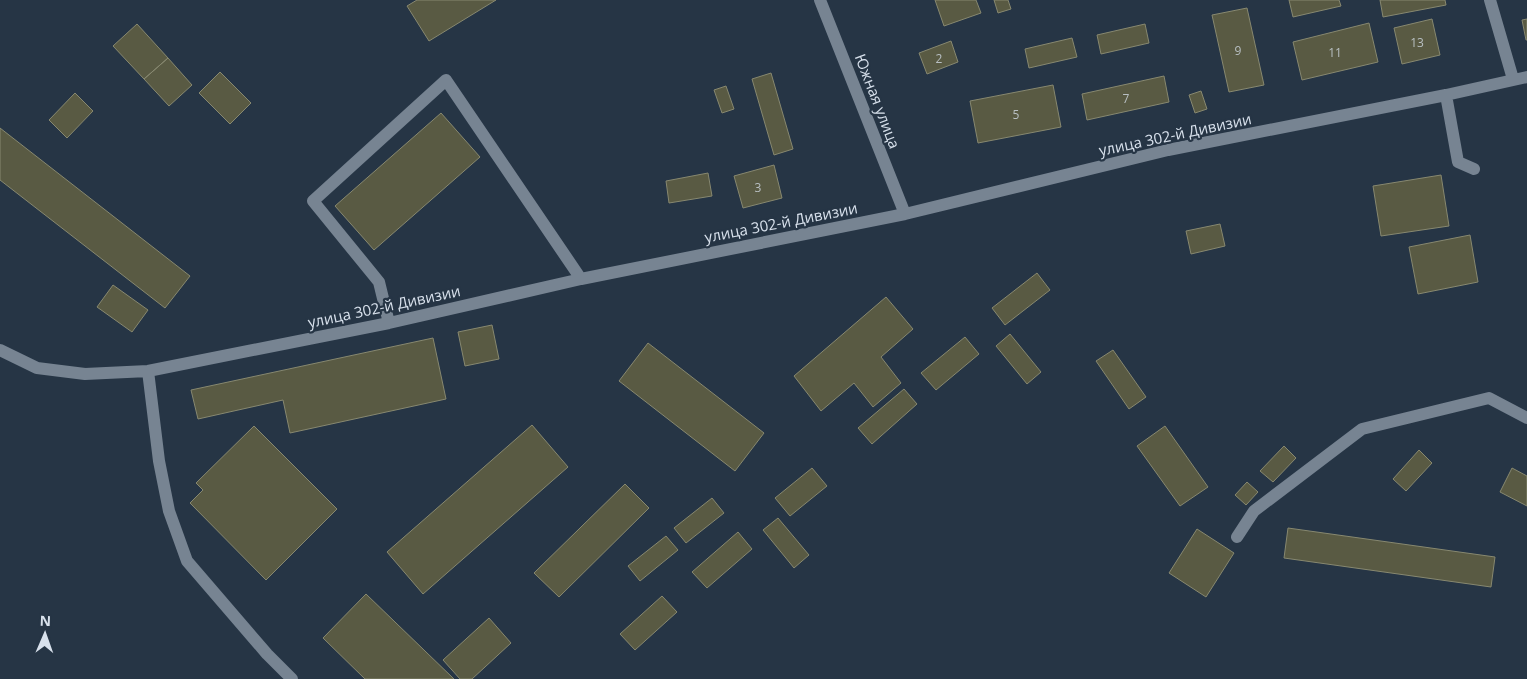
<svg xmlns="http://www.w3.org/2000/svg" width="1527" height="679" viewBox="0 0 1527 679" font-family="'Open Sans',sans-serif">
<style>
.building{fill:#595a43;stroke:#878870}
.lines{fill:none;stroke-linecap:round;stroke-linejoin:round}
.minor{stroke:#778492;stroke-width:12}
.labels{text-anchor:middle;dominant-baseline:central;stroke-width:4.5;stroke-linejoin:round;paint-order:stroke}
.number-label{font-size:12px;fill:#b8bfc2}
.street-label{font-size:15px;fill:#d8e1ec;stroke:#263545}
</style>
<rect width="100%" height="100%" fill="#263545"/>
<path class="building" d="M417,0h79l-67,41 -22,-35z
M935,0h41l5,13 -37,13z
M994,0h14l3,9 -13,4z
M1289,0h50l2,6 -48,11z
M1380,0h65l1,5 -63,12z
M1247,8l17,77 -35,7 -17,-77z
M1432,19l8,36 -38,9 -8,-36z
M1527,19v21h-1l-4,-20z
M1369,23l9,39 -76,18 -9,-38z
M137,24l31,34 -24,21 -31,-33z
M1145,24l4,19 -48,11 -4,-19z
M1072,38l5,19 -48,11 -4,-19z
M951,41l7,21 -31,12 -8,-21z
M168,58l24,27 -23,21 -25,-27z
M220,72l31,31 -21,21 -31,-31z
M771,73l22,76 -19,6 -22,-76z
M1164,76l5,26 -82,18 -5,-26z
M1053,85l8,42 -83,16 -8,-42z
M726,86l8,23 -12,4 -8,-23z
M1201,91l6,18 -12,4 -6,-18z
M75,93l18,18 -26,27 -18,-18z
M441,113l39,44 -106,93 -39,-44z
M0,128l190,148 -25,32 -165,-128z
M774,165l8,33 -39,10 -9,-32z
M708,173l4,23 -43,7 -3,-22z
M1441,175l8,51 -68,10 -8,-50z
M1220,224l5,22 -34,8 -5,-23z
M1470,235l8,47 -60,12 -9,-47z
M1037,273l13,17 -45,35 -13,-17z
M113,285l35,25 -16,22 -35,-25z
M886,297l27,32 -32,28 20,26 -28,24 -19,-24 -33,28 -27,-35z
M492,325l7,34 -34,7 -7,-34z
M1010,334l31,38 -14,12 -31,-38z
M965,337l14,17 -43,36 -15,-17z
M433,338l13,61 -156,34 -7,-33 -85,19 -7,-29z
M648,343l116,90 -29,38 -116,-90z
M1113,350l33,47 -17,12 -33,-48z
M904,389l13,15 -45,40 -14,-16z
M532,425l36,42 -145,127 -36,-42z
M254,426l83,83 -71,71 -76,-77 13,-13 -7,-7z
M1165,426l43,61 -28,19 -43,-60z
M1284,446l12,12 -23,24 -13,-11z
M1419,450l13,13 -26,28 -13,-12z
M812,468l15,18 -37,30 -15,-18z
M1512,468l15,8v30l-27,-14z
M1247,482l11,10 -12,13 -11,-10z
M625,484l24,24 -90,89 -25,-24z
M712,498l12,15 -38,30 -12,-15z
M778,518l31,37 -15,13 -31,-38z
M1288,528l207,29 -4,30 -207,-29z
M1197,529l37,24 -28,44 -37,-24z
M738,532l14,17 -45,39 -15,-16z
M666,536l12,14 -38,31 -12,-15z
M366,594l88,85h-89l-42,-41z
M662,596l15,16 -42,38 -15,-16z
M489,618l22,25 -39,36h-12l-17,-19z"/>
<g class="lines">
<path class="minor" d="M820,0l85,214
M1490,0l23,79
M1446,95l12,67 16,7
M389,323l-10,-41 -66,-81 133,-121 135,199
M0,350l37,18 48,6 63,-3 241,-48 192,-44 324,-65 263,-64 278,-55 81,-18
M148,371l11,90 10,50 18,50 80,93 25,25
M1237,537l17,-26 108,-82 127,-31 38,20"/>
</g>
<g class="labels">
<g class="number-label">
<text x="1417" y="42">13</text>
<text x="1238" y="50">9</text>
<text x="1335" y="52">11</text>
<text x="939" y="58">2</text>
<text x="1126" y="98">7</text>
<text x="1016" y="114">5</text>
<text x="758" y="187">3</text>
</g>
<g class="street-label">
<text transform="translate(878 101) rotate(69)">Южная улица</text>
<text transform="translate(1175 134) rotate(-12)">улица 302-й Дивизии</text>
<text transform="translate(781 222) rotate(-11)">улица 302-й Дивизии</text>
<text transform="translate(384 306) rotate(-12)">улица 302-й Дивизии</text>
</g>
</g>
<g transform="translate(45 634) rotate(2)" stroke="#263545" stroke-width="4" paint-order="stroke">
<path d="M0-4L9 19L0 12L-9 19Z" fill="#d8e1ec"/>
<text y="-8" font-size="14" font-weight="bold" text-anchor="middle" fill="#d8e1ec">N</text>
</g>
</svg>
